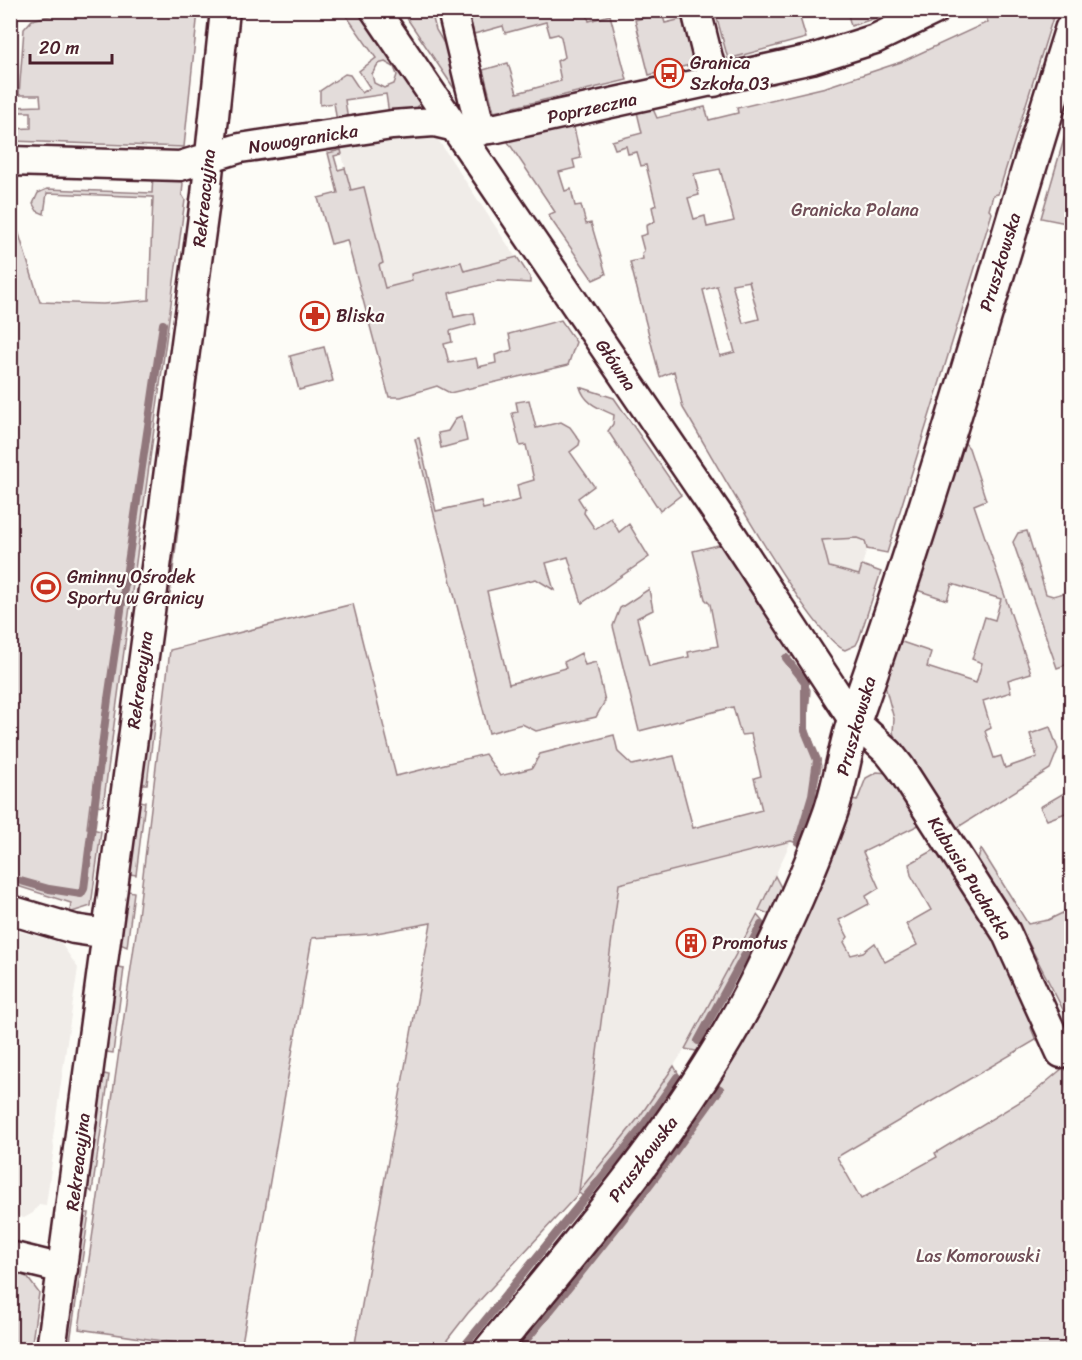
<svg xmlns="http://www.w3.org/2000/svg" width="1082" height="1360" viewBox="0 0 1082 1360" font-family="Sriracha,sans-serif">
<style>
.built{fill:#f0ece8}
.green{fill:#e3dcda;stroke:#967e82;stroke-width:1.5;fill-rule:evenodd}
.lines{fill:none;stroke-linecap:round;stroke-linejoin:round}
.stream{stroke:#91777b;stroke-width:8}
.minor-casing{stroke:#4a1f2b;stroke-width:33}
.tertiary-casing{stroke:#4a1f2b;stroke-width:38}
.minor{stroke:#fdfcf7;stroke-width:28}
.tertiary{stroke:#fdfcf7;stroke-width:33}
.labels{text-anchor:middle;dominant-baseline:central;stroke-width:4.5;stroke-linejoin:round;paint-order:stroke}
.poi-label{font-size:18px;fill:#4a1f2b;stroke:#fdfcf7;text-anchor:start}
.street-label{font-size:18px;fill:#4a1f2b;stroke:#fdfcf7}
.park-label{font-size:18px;fill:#704e57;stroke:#fdfcf7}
</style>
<rect width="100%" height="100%" fill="#fdfcf7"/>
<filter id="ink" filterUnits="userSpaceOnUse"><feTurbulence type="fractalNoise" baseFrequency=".0167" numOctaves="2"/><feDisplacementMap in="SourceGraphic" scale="12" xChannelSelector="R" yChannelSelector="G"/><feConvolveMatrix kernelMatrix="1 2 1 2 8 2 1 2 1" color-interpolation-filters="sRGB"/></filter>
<g filter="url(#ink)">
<path class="built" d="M431,129l88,133 -142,34 -38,-153z
M857,538l8,3 2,8 -8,26 -30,-8 -8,-27z
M791,841l-34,74 -72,134 -45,67 -61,76 40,-308z
M10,929l50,13 18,26 -25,169 1,11 -8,57 -7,-1 -6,9 -9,5 -14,-5z"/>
<path class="green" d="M70,11h46v2l8,-1 11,5 -1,-6h64l-14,136 -172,-6v-12l19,-1v-16h-19v-5l29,-1 -1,-11h-21l5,-66 8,-9z
M343,11h17l61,90 -4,7 -28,6 -3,-20 -41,6 3,21 -11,1 -3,-19 -14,2v-14l25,-17 5,1 12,18 8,-5 -11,-17 17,-13zM385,62l9,5 3,8 -3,9 -10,4 -10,-5 -2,-9 6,-10z
M402,11h29l5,19 20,34 12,45z
M468,11h118l3,10 21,-6 17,65 -133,32 -11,-42 25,-7 9,30 44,-12 -4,-20 8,-4 -4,-20 -3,-3 -8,2 -4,-14 -41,11 -2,-7 -29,8z
M715,11h83l8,27 -78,21z
M847,11v-1l50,1 -46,15z
M983,11h72l-57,183 -5,1 -4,15 3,3 -105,340 -20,-4 -2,-8 -8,-3 -35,2 7,27 30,8 3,-10 19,7 -22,67 -3,6 -11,5c-34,-13 -136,-200 -162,-242l-9,-37 -14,6 -30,-115 13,-3 -1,-6 2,-2 -4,-15 7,-2 -1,-8 9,-5 -3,-14 4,-2 -10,-40 -5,1 -4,-14 -9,2 -2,-8 -11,3 -3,-8 30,-8 -5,-21 16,-3 4,9 48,-11 4,13 29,-7 -1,-5 89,-21 75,-25 87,-40zM720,169l14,52 -27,6 -2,-11 -11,3 -6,-21 11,-3 -5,-21zM749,281l10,38 -16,4 -11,-39zM717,286l18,66 -15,4 -17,-66z
M662,13l3,10 17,-4 12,45 -45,11 -14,-55z
M16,17l-3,70h-2v-68z
M1071,115l1,109h-1l-30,-6z
M573,124l8,34 -8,2 2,8 -16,4 6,19 6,-2 4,17 6,-1 5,19 5,-1 15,51 -13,6 -45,-65 7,-3 -49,-73z
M341,150l1,4 -8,2 4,14 7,-2 6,22 13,-3 19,76 -4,2 6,23 27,-7 -1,-7 50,-12 3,9 53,-14 13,20v6l-33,-2 -48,12 5,24 20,-4 2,11 -26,7 2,11 -8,2 5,19 27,-5 2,9 18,-4 -1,-8 17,-5 -3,-16 52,-14 15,22 -8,23 -118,28 -13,-7 -36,11h-12l-42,-157 -16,4 -13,-46 20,-5 -10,-40z
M153,174l22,1 8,8 -1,12 3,5 -82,606 -13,-2 -3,24 14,3 -10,75 -19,6 -2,-1 1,-8 -60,-19 -1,-663h5l25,81 63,2 46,-4 4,-103 -106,-4 -3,21 -7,-3 -4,-7 5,-11 9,-4 105,4z
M324,347l9,34 -34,9 -9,-34z
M580,387l34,11 67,97 -21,16 -52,-80 5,-7 1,-9c-15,-7 -29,-11 -34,-28z
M195,393l-25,201h-3l-4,-5 27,-193z
M529,400l7,28 25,-6 9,5 10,14 -1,4 -9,7 24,34 -16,12 7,11 -1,4 11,16 16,-11 8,14 10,-8 20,33 -67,46 -14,-46 -22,6 8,27 -18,-11 -49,12 22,93 57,-16 -2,-6 17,-9 4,12 11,-3 9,39 -9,16 -60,14 -14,-7 -33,9 -74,-294 4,-1 17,73 45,-10 2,8 37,-9 -3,-15 17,-5 -8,-35 -6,1 -8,-33 6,-1 -2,-10z
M462,416l5,25 -26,7 -3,-15 10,-2 8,-13z
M964,442l5,6 17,52 -12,5 57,168 -23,7 3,12 -28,9 8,27 -6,3 9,27 7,-2 4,12 32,-11 -7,-23 20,-7 8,22 -8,20 -98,62 -56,-89 -3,-10 1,-13 -9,-33 11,-46 35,12 -4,15 49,16 6,-20 -10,-4 13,-42 10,3 6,-21 -49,-15 -5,16 -33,-11z
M1027,531l19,63 7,2 18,-5v72l-14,5 -44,-126 5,-9z
M722,544l74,107 -7,8 13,15 8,16 -3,35 14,41 -5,22 8,3 -21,54 -12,-4 -172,43 -40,307 61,-75 34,-50 9,16 -91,122 -13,-11 -111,120 -28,36h-86l77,-426 -60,11 -59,4 -71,411h-23l-139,-20 57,-396 34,-283 183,-46 43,172 89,-22 15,22 32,-8 8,-14 74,-19 4,17 14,13 42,-9 19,72 69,-18 -8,-32 7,-2 -10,-42 -10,1 -8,-28 -94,24 -26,-105 7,-18 29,-19 4,21 -16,8 12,48 40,-9 -1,-5 30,-6 -8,-42 -5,-5 -12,-48z
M150,719h5l-8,65h-5l-4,-5 7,-56z
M877,772l11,1 33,51 -58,28 16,36 -13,8 3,8 -30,16 9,17 -4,5 7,13 12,-3 12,-9 10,19 32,-17 -11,-21 25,-14 -20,-35 -2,-11 27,-15 62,98 36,79 -3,2 5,12 -199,117 24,42 76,-42 -2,-4 96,-58 33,-28 8,11 -1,271 -565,1 115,-140 228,-411 8,2 9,-23z
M1069,790l2,4v17l-24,9 -7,-13z
M140,801l5,1 -9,73 -6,-1 -4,-5 8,-64z
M981,849l47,75 20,-4 23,-11v116l-45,-87 -48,-79z
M775,876l9,17 -11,23 -14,-6z
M128,891l6,1 -7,55 -9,-4 4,-48z
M757,915l11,13 -67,124 -16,-3z
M118,967l6,1 -11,85 -6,-1 -4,-4 10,-77z
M104,1074l5,1 -17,117 -7,-6 14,-109z
M86,1213h3l-20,136h-5l17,-133z
M11,1271l16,6 12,16 -8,56h-20z"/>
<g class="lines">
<path class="stream" d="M786,658l19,24v49l12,29 -5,35 -14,47
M10,878l39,11 32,5 3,-5 24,-190 55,-375
M698,1041l63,-116
M461,1350l179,-220 37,-53
M518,1350c70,-85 139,-171 202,-261"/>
<g class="minor-casing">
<path id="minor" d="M375,10l349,513 130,198 35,32 11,14 106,165 55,121
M452,10l29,121
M696,10l18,72
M10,161l170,5 60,-18 152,-23 42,-3 38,9 25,-3 315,-69 63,-20 60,-29
M10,910l64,19 33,5
M10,1256l53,13
M51,1350l155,-1156 19,-184"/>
</g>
<g class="tertiary-casing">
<path id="tertiary" d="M491,1350c93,-113 191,-225 259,-355 30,-59 58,-119 80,-181 11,-32 15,-67 26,-99 81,-226 144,-458 216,-686"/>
</g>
<use href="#minor" class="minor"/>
<use href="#tertiary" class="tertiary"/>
</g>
</g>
<defs>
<g id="bus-ring" transform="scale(1.5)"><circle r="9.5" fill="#fdfcf7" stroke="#c8321e" stroke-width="1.5"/><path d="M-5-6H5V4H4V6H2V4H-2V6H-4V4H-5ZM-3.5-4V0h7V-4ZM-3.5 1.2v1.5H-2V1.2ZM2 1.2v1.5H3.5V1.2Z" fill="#c8321e"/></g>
<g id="pharmacy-ring" transform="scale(1.5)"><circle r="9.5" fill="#fdfcf7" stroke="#c8321e" stroke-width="1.5"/><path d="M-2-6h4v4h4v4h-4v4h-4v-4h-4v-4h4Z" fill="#c8321e"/></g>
<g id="stadium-ring" transform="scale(1.5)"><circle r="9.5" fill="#fdfcf7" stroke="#c8321e" stroke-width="1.5"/><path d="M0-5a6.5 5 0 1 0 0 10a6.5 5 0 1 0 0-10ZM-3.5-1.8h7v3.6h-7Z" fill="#c8321e"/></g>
<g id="building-ring" transform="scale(1.5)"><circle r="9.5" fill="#fdfcf7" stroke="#c8321e" stroke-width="1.5"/><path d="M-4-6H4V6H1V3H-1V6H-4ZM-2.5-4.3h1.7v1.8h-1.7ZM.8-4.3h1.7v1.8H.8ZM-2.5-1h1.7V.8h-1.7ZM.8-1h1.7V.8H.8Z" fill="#c8321e"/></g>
</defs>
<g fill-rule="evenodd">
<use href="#bus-ring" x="669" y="73"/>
<use href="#pharmacy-ring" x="315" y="316"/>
<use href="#stadium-ring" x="46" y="587"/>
<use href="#building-ring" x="691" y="943"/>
</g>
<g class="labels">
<g class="poi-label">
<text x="690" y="63">Granica<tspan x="690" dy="21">Szkoła 03</tspan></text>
<text x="336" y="316">Bliska</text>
<text x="67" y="577">Gminny Ośrodek<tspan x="67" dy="21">Sportu w Granicy</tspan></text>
<text x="712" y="943">Promotus</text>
</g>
<g class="street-label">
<text transform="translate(592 108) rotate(-12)">Poprzeczna</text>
<text transform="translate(303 139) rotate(-9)">Nowogranicka</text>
<text transform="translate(204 198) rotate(-84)">Rekreacyjna</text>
<text transform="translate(1000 262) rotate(-73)">Pruszkowska</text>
<text transform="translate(616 365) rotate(56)">Główna</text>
<text transform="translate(140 680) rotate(-82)">Rekreacyjna</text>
<text transform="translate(856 726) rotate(-74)">Pruszkowska</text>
<text transform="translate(970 878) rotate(58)">Kubusia Puchatka</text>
<text transform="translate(643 1159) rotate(-53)">Pruszkowska</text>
<text transform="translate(78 1162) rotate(-83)">Rekreacyjna</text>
</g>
<g class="park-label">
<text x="855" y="210">Granicka Polana</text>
<text x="978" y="1256">Las Komorowski</text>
</g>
</g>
<rect width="1082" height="1360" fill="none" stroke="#fdfcf7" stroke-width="36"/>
<rect x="18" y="18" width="1046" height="1324" fill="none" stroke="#4a1f2b" stroke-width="2" filter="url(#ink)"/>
<path d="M30 54v9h82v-9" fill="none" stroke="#4a1f2b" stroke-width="3"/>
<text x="39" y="54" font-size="18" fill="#4a1f2b" stroke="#fdfcf7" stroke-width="4.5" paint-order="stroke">20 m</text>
</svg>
